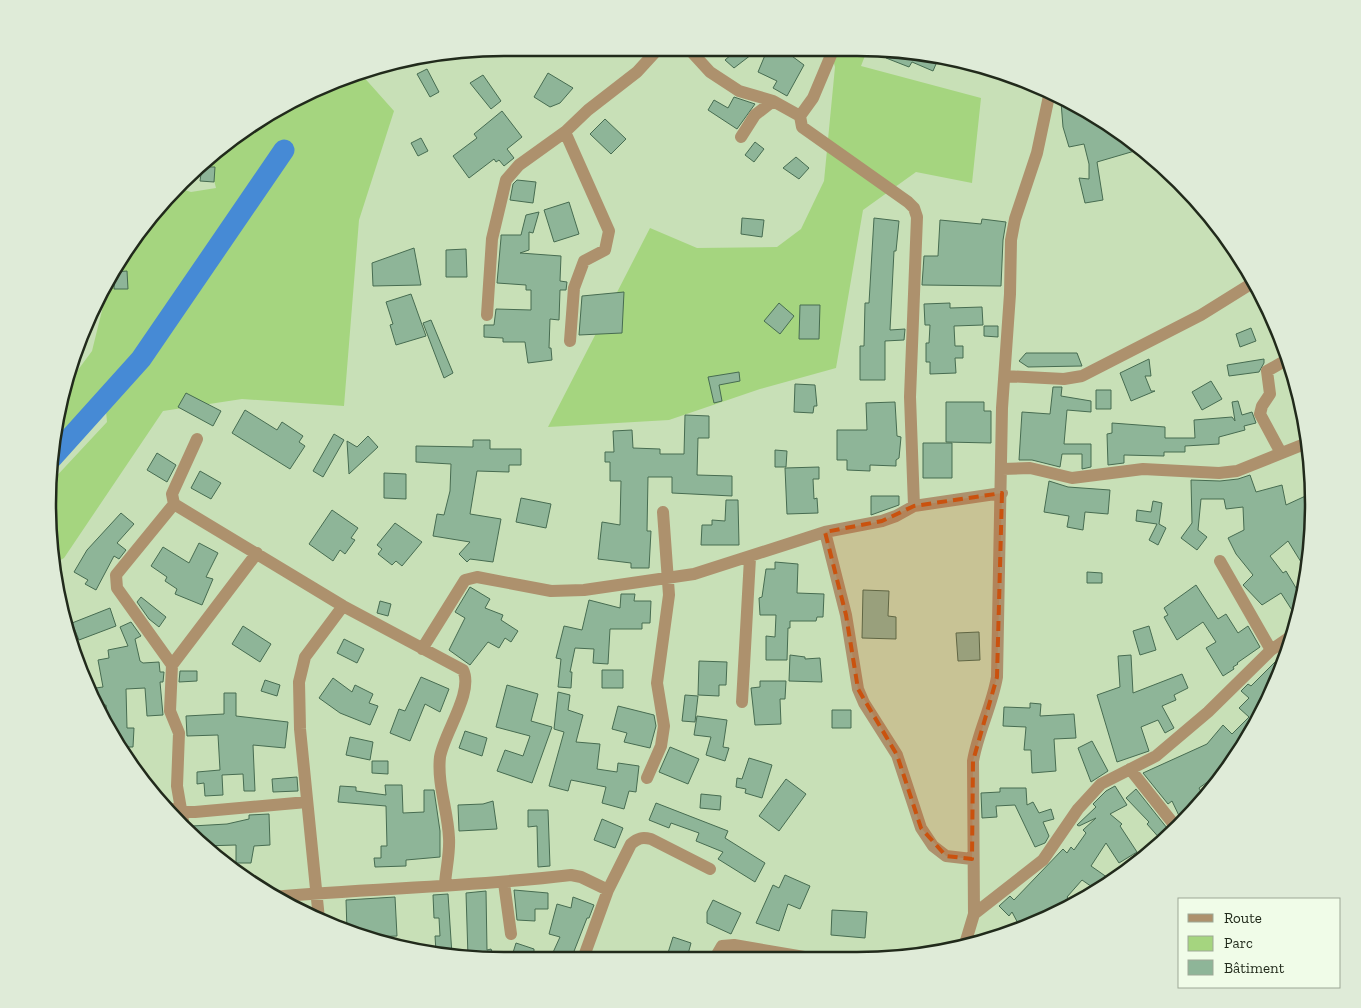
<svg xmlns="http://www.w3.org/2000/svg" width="1361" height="1008" viewBox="0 0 1361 1008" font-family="'Zilla Slab',serif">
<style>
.green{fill:#a5d57f}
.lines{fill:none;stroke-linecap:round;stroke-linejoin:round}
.river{stroke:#468ad5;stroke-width:21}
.building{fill:#8eb598;stroke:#476c51}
.minor{stroke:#ad916d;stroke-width:12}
.marked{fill:#ca520e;fill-opacity:0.2;stroke:#ca520e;stroke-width:4;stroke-dasharray:10 6;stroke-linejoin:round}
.rim{fill:none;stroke:#212a1b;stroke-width:2.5}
</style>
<rect width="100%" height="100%" fill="#c8e0b7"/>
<path class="green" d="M830,48h38l-7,18 120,32 -9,85 -56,-11 -53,38 -27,158 -76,21 -91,31 -121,7 102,-199 47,20 80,-1 24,-18 23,-48 11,-114z
M361,74l33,37 -35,109 -15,186 -102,-7 -79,12 -99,147 -12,7 -1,-83 56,-60 -1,-11c-20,1 -39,16 -53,29l19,-62 20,-27 18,-73 51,-75 17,-15 13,4 25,-4 -7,-27 42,-37z"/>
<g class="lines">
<path class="river" d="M51,459l90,-100 143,-209"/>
</g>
<path class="building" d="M739,48h21l-26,20 -9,-8z
M768,48h13l23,17 -17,31 -14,-8 4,-7 -19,-9z
M890,49l41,7 8,1 -6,14 -21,-9 -3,5 -23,-9z
M427,69l12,23 -9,5 -13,-23z
M548,73l25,15 -13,15 -10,4 -16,-10z
M483,75l18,26 -10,8 -21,-26z
M734,97l21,7 -18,25 -29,-19 6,-10 14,8z
M1061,102l49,22 8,8 1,9 7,-2 12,11 -41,12 6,38 -18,3 -6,-25 10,1v-15l-5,-20 -15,3 -6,-20z
M502,111l20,26 -15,12 7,9 -10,8 -5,-6 -3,2 -2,-3 -25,19 -16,-22 24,-18 -3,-4z
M605,119l21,20 -15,15 -21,-20z
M421,138l7,13 -10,5 -7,-13z
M755,142l9,7 -10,13 -9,-7z
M796,157l13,11 -10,11 -16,-11z
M202,167h13l-1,15 -14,-1z
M517,180l19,2 -3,21 -23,-3 3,-16z
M569,202l10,32 -25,8 -10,-32z
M539,212l-6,21 -4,-1v18l-9,3 41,3 -1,25 7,1 -1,8h-6l-1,30 -9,-1 -1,29h2l1,12 -24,3 -3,-21h-22v-4l-19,-1v-12h10l2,-16 35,1v-20h-5v-5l-29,-2 4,-45v-3h20l5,-20z
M742,218l22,2 -2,17 -21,-3z
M874,218l25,3 -3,30h-2l-4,79 15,-1 -1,11 -19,1v39h-25v-34h4l1,-43h4z
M982,219l24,3 -3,18 -2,46 -79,-1 2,-29h14l2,-36 41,4z
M414,248l7,37 -48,1 -1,-23z
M466,249l1,28h-21v-27z
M127,271l1,18h-14l1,-17z
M624,292l-2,41 -43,2 3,-39z
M411,294l15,42 -30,9 -6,-20 3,-1 -7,-22z
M779,303l15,13 -14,18 -16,-13z
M950,303v5l32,-1 1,18 -29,1 1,20h8v12h-8l1,15 -26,1v-12h-4v-19h3l1,-18h-5l-1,-21z
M800,305h20l-1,34h-20z
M431,320l22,53 -9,5 -21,-55z
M984,326h14v11l-14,-1z
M1251,328l5,13 -16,6 -4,-13z
M1026,353h51l5,13 -54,1 -9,-6z
M1149,359l2,17h-6l6,15h4l-24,10 -11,-28z
M1264,359v4l-5,9 -30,4 -2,-11z
M739,372l1,9 -21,4 3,16 -8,2 -6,-26z
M1211,381l11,18 -20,11 -10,-18z
M795,384l20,1 2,21h-3l-1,7 -19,-1z
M1053,387h9l-1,9 30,5v11l-24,-2 -3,34h27v23l-9,2v-15h-20l-2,13 -28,-7h-13l3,-48 28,2z
M1096,390h15v19h-15z
M186,393l35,18 -8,15 -35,-19z
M1238,401l4,14 10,-3 4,11 -12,3 1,4 -26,7v7l-34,2v6h-21v4l-40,-1v8l-16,2 -1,-31 5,-1v-10l53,4v11h30l-1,-18 38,-3 3,4 -3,-19z
M895,402l2,34 4,1 -2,21 -3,2v6l-26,-1v6l-23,-1v-10h-10v-30h30l-1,-27z
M946,402h38v9h7v32l-45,-1z
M245,410l32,20 5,-8 21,14 -4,6 6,4 -15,23 -58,-36z
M685,415l24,1v22h-11l-1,37 35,1v20l-60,-3v-16h-24l-1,54h4l-2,37h-18v-5l-33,-4 4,-37 18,3 1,-44h-11v-19h-5v-10h9l-1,-21 19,-1 1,18 27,1v5h24z
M334,434l10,6 -21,37 -10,-6z
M368,436l10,11 -29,27 -2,-33 10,6z
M473,440h17v9h31v16h-12v7l-32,-1 -7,43 31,5 -8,43 -23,-3 -3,3 -8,-8 11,-12 -37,-6 4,-22 7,1 6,-24 1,-27 -35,-2v-16l57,1z
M923,443h29v35h-29z
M775,450l12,1 -1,16h-11z
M157,453l19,12 -9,17 -20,-12z
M819,467v12h-6l1,20 3,-1 1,15 -31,1 -2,-46z
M200,471l21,12 -10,16 -20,-11z
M384,473l22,1v25l-22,-1z
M1250,475l6,17 26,-7 4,20 26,-12 -2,62 -9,7 -13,-21 -18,15 13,17 3,-2 16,27 -5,20 -16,-25 -19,12 -19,-20 10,-10 -17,-21 -8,-16 16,-8 -1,-23 -17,2 -2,-10h-23l-3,31 9,7 -10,13 -16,-12 11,-15 -1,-43 29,1 18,-2z
M1049,481l19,6 42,3 -2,24 -23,-2 -2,18 -16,-3 2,-11 -25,-4z
M871,496h28v9l-28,10z
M521,498l30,6 -5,24 -30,-6z
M726,500h12l1,45h-38l1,-20h10v-5l13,1z
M1153,501l9,2 -3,21 7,4 -8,17 -9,-5 8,-16 -21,-3 1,-11 14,2z
M332,510l26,18 -7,10 4,2 -10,14 -5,-4 -7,11 -24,-17z
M121,513l13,11 -17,19 9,7 -7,9 -5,-3 -18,34 -11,-6 3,-4 -14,-8 13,-22z
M395,523l27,19 -20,24 -6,-5 -4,4 -14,-11 4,-5 -5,-4z
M199,543l19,10 -12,24 7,2 -11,26 -27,-11 2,-5 -12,-8 2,-4 -16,-11 12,-19 26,16z
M775,562l23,2 -1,29 27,1 -1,23h-6l-1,4h-26v7h-2l-1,32h-21v-24l9,1 1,-22h-16l-1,-17 3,-1 4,-28h9z
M1087,572l15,1v10h-15z
M1196,585l22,34 8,-5 12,19 10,-7 12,21 -23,16 1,1 -5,3 1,2 -11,7 -17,-28 10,-6 -13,-20 -26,18 -13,-23 4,-2 -4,-7z
M470,587l20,12 -5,9 18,7 -2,5 17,11 -7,11 -6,-4 -6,10 -11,-6 -18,23 -21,-15 16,-32 -10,-6z
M863,590l26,1 -1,25 8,1v22l-34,-1z
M621,594h14l-1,7h17l-1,22h-8v6h-32l-2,35 -15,-1 1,-14 -19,-1 -5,24h2l-1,16 -13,-1 3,-28 -5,-1 8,-32 18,4 7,-30 31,8z
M141,597l25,20 -7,10 -10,-8 -12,-17z
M380,601l11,3 -3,12 -11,-3z
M110,608l6,18 -37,14 -7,-17z
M131,622l10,14 -6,3 5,22 3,2 16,-1 1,10h4l-1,10h-3l3,33 -16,1 -2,-28 -19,1 1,39h7l-1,19h-11l-14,-24 -2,-18 -8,1 -10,-17 15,-2 -5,-27 11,-2 -1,-8 20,-4 -8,-19z
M243,626l28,18 -11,18 -28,-18z
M1149,626l7,24 -16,5 -7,-24z
M979,632l1,28 -22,1 -2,-28z
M344,639l20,10 -7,14 -20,-10z
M1290,647l-34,77 -16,16 4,5 -17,23 -28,20 6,11 -23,23 -10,-21 -4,3 -25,-31 64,-29 16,-19 9,9 17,-17 -10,-9 10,-10 -8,-7 7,-7 3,2z
M790,655l15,2v2l15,-1 2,24 -33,-1z
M1131,655l2,38 49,-19 6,14 -14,7 2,5 -14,6 12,22 -9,5 -7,-13 -17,7 8,24 -32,11 -20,-67 23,-8 -2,-31z
M699,661l28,1 -1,23h-7v11l-21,-1z
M602,670h21v18h-21z
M180,671h17v10l-18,1z
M421,677l28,12 -9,23 -15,-8 -15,37 -20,-8 9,-24 6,2z
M333,678l19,14 3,-7 18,9 -4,9 9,3 -8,19 -30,-12 -21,-15z
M265,680l15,5 -3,11 -16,-5z
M760,681h26l-1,18h-5l1,25 -26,1 -4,-37 9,-1z
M507,685l31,9 -7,27 21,6 -20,56 -35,-12 8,-21 18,6 7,-20 -34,-9z
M558,692l12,3 -2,15 15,5 -7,27 24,2 -3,25 20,3 1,-9 21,3 -3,26 -7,-1 -5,18 -22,-6 4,-16 -35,-7 -3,11 -19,-5 15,-54 -10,-3z
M224,693h12v23l52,6 -3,26 -32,-3 2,46h-11l-1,-17 -21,1 1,20 -18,1 -1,-13 -7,1v-12l23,-2 -2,-35 -31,1 -1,-20 38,-2z
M685,695l13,1 -3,26 -13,-1z
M1030,703l11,1 -1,12 34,-2 2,24 -22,1 2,32 -24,2 -1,-23h-7l2,-23 -23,-1 1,-19 26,1z
M618,706l36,9 2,11 -6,22 -26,-6 3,-9 -15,-4z
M832,710h19v18h-19z
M697,716l30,4 -4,27 6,1 -4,13 -19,-6 5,-18 -17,-2z
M465,731l22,7 -5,18 -23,-8z
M350,737l23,5 -3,18 -24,-5z
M1092,741l16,30 -17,11 -13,-34z
M670,747l29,12 -11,25 -29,-12z
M749,758l23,7 -10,33 -17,-5 1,-4 -10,-2 1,-9 5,1z
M372,761h16v13l-16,-1z
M297,777l1,14 -25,1 -1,-13z
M786,779l20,15 -27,37 -20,-15z
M385,785h17l1,28 21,-1v-22h10l6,41v26l-34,3v6l-31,1 -1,-9h7v-12h6l-1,-40 -48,-4 2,-16 16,1v4l30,4z
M1115,786l12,19 -17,9 12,10 -2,2 17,26 -18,11 -13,-20 -15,23 20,14 -16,9 -13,-9 -15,17 5,6 -40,23 -11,3 -9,-17 -3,4 -10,-10 11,-10 4,4 49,-51 4,4 4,-6 3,3 12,-17 -3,-3 13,-12 -17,8 -2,-1 19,-18 -3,-3 13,-13z
M1000,788h26l1,17 6,-3 6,11 12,-4 3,10 -11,3 6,14 -4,7 -10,4 -20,-42 -19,1 1,11 -15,1 -1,-25 19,-1z
M1136,789l35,44 -9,8 -15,-17 2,-2 -23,-24z
M701,794l20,2 -1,14 -20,-2z
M493,801l4,28 -38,2 -1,-26 25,-1z
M656,803l72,28 -3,7 40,25 -10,19 -37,-23 5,-7 -27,-11 3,-8 -28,-10 -2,5 -20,-8z
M528,810h20l2,56 -12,1 -1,-41 -9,1z
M269,814l1,31 -16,1 -3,17h-15v-18l-34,1 -12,-13 2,-7 35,-2 22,-5v-4z
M602,819l21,9 -8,20 -21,-8z
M785,875l25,11 -10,23 -12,-5 -9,27 -23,-8 17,-38 6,3z
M514,890l34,3v16h-13v12l-18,-1z
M486,891l1,59 4,-1 4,10 -28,-1 1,-1 -2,-64z
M448,894l4,61 -16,-3 -1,-16h5l-1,-18h-5l-1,-23z
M395,897l2,39 -27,1 -1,-5 -22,-1 -1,-31z
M573,897l21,8 -5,13h-2l-16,41h-21l10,-22 -11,-3 8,-30 14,4z
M713,900l28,13 -10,21 -24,-11v-11z
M832,910l35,2 -2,26 -34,-3z
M673,937l18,6 -4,15 -20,-2z
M516,943l18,6v10h-23z"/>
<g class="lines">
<path class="minor" d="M688,48l22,24 29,19 34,10 27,15 13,-18 21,-50
M800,116l2,11 106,75 6,6 3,9 -7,180 4,109
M565,132l44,99 -4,19 -21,11 -10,27 -4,53
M741,137l14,-22 18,-14
M487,315l5,-76 14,-59 13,-15 46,-33 23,-22 49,-38 22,-24
M1005,376l59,3 18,-3 119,-61 53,-33
M1281,453l-21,-39 2,-8 8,-12 -3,-23 21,-12
M1002,469l28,-1 42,10 71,-9 76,4 18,-2 70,-28
M174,504l-2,-10 25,-55
M825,532l21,83 12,74 6,14 33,52 24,73 12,18 13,10 26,3
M1220,561l51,89
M422,649l43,-69 12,-3 74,14 33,-1 110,-16 131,-42 57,-11 14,-5 18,-10 88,-13
M172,665l-55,-77 -1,-13 58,-71 169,102 120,64c11,22 -19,63 -23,87 -3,27 8,54 9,81 1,15 -3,31 -4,46
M742,702l8,-144
M1130,769l46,58
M647,778l14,-32 3,-20 -7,-43 12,-88 -6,-83
M165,807l17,5h13l112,-10
M184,827l-7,-41 2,-53 -9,-22 2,-46 85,-112
M504,883l7,51
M273,897c99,-9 199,-10 298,-22l10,2 27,13
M974,914l69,-54 35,-51 23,-25 55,-28 52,-44 63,-62 22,-15
M319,919l-19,-190 -1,-47 6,-25 38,-51
M965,944l9,-30 -1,-153c5,-29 19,-55 24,-84l5,-269 8,-114 1,-54 4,-21 22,-66 12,-57
M715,958l7,-12 12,-1 70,12
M583,959l25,-69 23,-46c7,-6 11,-7 20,-5l59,30"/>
</g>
<path class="marked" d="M1002,493l-5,184 -24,84 -1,98 -26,-3 -25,-28 -24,-73 -39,-66 -12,-74 -21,-83 57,-11 32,-15z"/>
<path d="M0 0H1361V1008H0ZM504 56H857A448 448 0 0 1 1305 504V504A448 448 0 0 1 857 952H504A448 448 0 0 1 56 504V504A448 448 0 0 1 504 56Z" fill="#dfebd8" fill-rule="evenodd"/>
<path class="rim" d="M504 56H857A448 448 0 0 1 1305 504V504A448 448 0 0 1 857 952H504A448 448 0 0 1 56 504V504A448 448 0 0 1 504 56Z"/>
<rect x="1178" y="898" width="162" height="90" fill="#f0fce8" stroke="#9da896"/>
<rect x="1188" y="914" width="25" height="8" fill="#ad916d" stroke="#9da896"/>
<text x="1224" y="923" font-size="15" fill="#212a1b">Route</text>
<rect x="1188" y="936" width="25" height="15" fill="#a5d57f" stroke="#9da896"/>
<text x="1224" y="948" font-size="15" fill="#212a1b">Parc</text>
<rect x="1188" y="960" width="25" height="15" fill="#8eb598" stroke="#9da896"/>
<text x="1224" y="973" font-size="15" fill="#212a1b">Bâtiment</text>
</svg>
